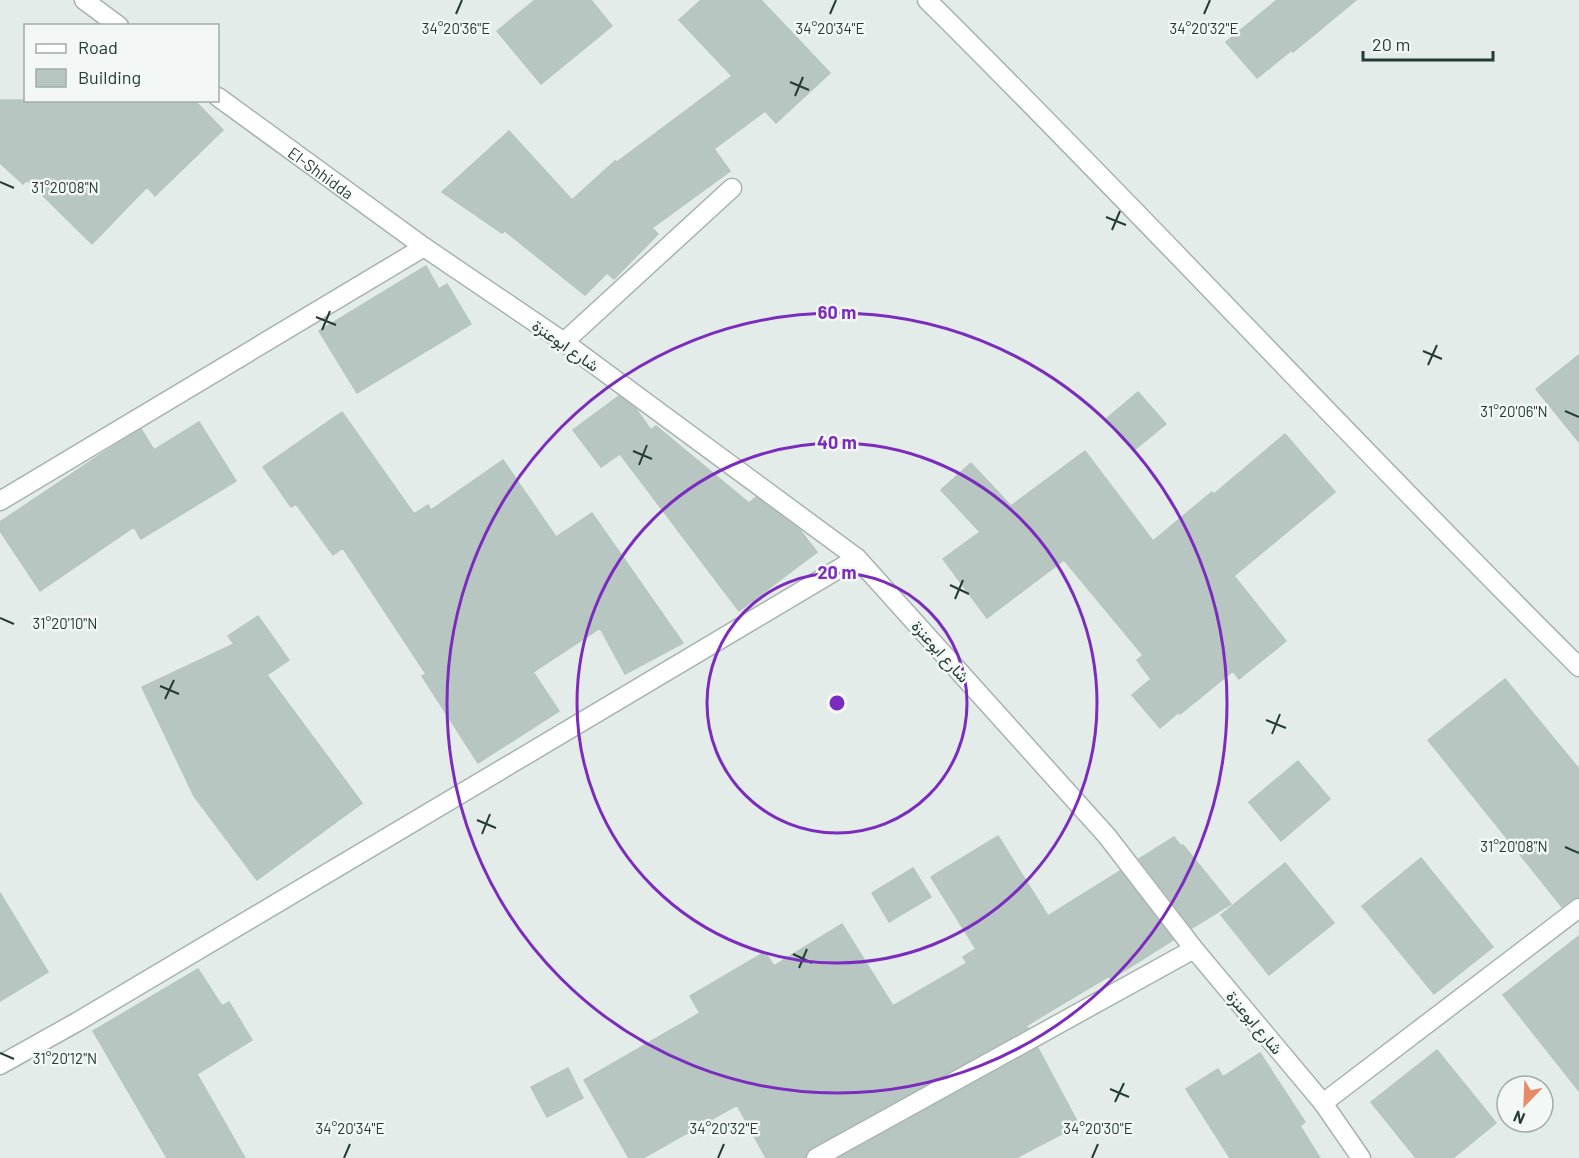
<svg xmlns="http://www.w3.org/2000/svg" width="1579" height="1158" viewBox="0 0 1579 1158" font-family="Barlow,Vazirmatn,sans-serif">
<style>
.building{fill:#b8c6c1;stroke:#b6c5bf;stroke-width:1.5}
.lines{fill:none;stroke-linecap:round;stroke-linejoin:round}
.lane-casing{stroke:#a6b3af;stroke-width:21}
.street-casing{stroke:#a6b3af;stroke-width:21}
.lane{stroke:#fff;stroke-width:18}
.street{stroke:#fff;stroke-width:18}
.ticks{fill:none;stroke:#243b36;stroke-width:2}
.ring{fill:none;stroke:#7b2cbf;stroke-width:3}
.labels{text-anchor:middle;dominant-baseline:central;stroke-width:5;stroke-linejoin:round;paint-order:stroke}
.street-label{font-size:16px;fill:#243b36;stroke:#f3f8f6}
.ticks-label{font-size:15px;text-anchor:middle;fill:#243b36;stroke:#f3f8f6;stroke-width:5;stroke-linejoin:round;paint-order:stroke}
.centre{fill:#7b2cbf;stroke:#f3f8f6;stroke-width:3}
.ring-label{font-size:18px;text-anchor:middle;font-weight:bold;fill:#7b2cbf;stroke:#f3f8f6;stroke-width:5;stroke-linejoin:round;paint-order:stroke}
</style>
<rect width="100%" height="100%" fill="#e3ece8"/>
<path class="building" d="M535,0h56l21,26 -71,58 -44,-53z
M701,0h60l69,73 -54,50 -11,-12 -51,38 16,22 -78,57 6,6 -44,45 -7,-6 -22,22 -80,-64 -3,2 -60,-41 67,-61 63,69 43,-39 2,1 115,-86 -53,-56z
M1277,0h79l-63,52 -1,-2 -35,28 -31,-36z
M0,100h194l29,30 -68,66 -8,-9 -55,57 -65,-64 -4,4 -23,-21z
M426,266l13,23 8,-5 24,40 -114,69 -38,-62z
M1579,355v87l-43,-53z
M1138,392l28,32 -33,27 -27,-32z
M619,396l17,13 15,21 5,-4 93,77 7,-6 44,33 17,22 -78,59 -119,-157 -19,13 -28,-37z
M342,412l72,102 14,-9 3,5 72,-50 53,77 36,-24 91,130 -58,31 -25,-46 -67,44 26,39 -81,52 -56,-87 4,-2 -83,-126 -10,7 -37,-51 -5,3 -28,-40z
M199,422l37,59 -95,58 -7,-12 -94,64 -40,-60v-9l97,-65 44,-28 13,21z
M1285,434l50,58 -101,84 52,65 -47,38 -6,-8 -53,43 -1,-2 -19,16 -28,-33 19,-16 -14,-19 6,-5 -79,-95 -77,58 -44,-59 37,-27 -39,-42 30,-27 40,43 74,-55 68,90 59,-49 2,2z
M258,616l31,44 -22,15 95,128 -105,77 -63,-84 -52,-109 92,-43 -6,-8z
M1505,679l74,90v128l-6,2 -11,8 -134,-167z
M1298,761l32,38 -49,42 -32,-39z
M998,836l50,80 72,-45 53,69 -62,39 -2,-3 -52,31 -31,19 2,2 -217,120 -5,5 -1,5h-39l-29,-53 -94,53h-14l-45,-78 116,-67 -10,-17 75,-44 9,14 68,-42 51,82 74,-43 -4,-6 13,-8 -45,-72z
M1174,837l7,9 2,-1 48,59 -39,24 -53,-69z
M1421,858l72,89 -59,47 -72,-88z
M1285,863l49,60 -65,52 -48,-60z
M913,868l18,29 -42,25 -17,-29z
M0,893l48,79 -48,29z
M1579,936v155l-76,-96z
M198,969l24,37 7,-4 23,38 -55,34 48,84h-78l-74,-127z
M1038,1048l41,77 -63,33h-177z
M1437,1050l59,73 -43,35h-37l-45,-56z
M1260,1053l45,69 -5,4 20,32h-90l-44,-69 32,-20 5,8z
M568,1068l15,30 -36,19 -16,-30z"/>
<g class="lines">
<g class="lane-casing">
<path id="lane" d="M564,342l168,-154
M0,501l424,-254
M0,1065l77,-43 780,-464
M816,1158l378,-209"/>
</g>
<g class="street-casing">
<g id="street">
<path d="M84,0l35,26"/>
<path d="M927,0c221,219 431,448 652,667"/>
<path id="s1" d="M218,97l206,150 140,95 293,216 250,278 87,113 129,154 38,55"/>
<path d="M1323,1103l256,-195"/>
</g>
</g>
<use href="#lane" class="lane"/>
<use href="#street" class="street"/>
</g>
<path class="ticks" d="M456,14l6,-14M830,14l6,-14M1204,14l6,-14M790,82l19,8M795,96l8,-19M0,182l14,6M1106,217l20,8M1112,230l8,-19M316,317l20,8M322,330l8,-19M1423,351l19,8M1428,365l9,-20M1565,411l14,6M633,451l19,8M639,465l8,-20M950,585l19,9M955,599l8,-19M0,618l14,6M160,686l19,8M165,699l9,-19M1266,720l20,8M1272,734l8,-20M477,820l19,8M482,834l8,-20M1565,847l14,6M793,954l19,9M799,968l8,-19M0,1053l14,6M1110,1089l19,8M1115,1102l9,-19M344,1158l6,-14M718,1158l6,-14M1092,1158l6,-14"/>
<g class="ring">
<circle cx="837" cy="703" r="130"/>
<circle cx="837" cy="703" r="260"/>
<circle cx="837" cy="703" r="390"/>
</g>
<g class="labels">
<g class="street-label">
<text stroke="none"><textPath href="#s1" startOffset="128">El-Shhidda</textPath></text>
<text transform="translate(566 345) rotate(35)">شارع ابوعنزة</text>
<text transform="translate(941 651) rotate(48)">شارع ابوعنزة</text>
<text transform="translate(1255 1022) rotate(50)">شارع ابوعنزة</text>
</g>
</g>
<g class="ticks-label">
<text x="456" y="34">34°20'36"E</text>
<text x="830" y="34">34°20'34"E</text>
<text x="1204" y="34">34°20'32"E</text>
<text x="65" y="193">31°20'08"N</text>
<text x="1514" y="417">31°20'06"N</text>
<text x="65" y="629">31°20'10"N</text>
<text x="1514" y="852">31°20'08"N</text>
<text x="65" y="1064">31°20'12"N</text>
<text x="350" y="1134">34°20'34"E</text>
<text x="724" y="1134">34°20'32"E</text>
<text x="1098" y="1134">34°20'30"E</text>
</g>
<circle cx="837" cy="703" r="9" class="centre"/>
<g class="ring-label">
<text x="837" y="319">60 m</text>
<text x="837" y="449">40 m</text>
<text x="837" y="579">20 m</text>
</g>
<rect x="24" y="24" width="195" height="78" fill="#f3f8f6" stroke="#a0aca9" stroke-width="1.5"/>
<rect x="36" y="44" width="30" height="9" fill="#ffffff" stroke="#a0aca9" stroke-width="1.5"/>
<text x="78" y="54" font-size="18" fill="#243b36">Road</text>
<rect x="36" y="69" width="30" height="18" fill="#b8c6c1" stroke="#a0aca9" stroke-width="1.5"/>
<text x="78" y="84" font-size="18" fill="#243b36">Building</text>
<g transform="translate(1525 1104) rotate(203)"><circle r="28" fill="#f3f8f6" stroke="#a0aca9" stroke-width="1.5"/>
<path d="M0-4.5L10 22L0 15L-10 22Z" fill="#e68a67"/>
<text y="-9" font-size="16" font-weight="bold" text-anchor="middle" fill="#243b36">N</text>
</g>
<path d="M1363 51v9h130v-9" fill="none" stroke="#243b36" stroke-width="3"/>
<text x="1372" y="51" font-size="18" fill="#243b36" stroke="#f3f8f6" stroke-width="4.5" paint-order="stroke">20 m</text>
</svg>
